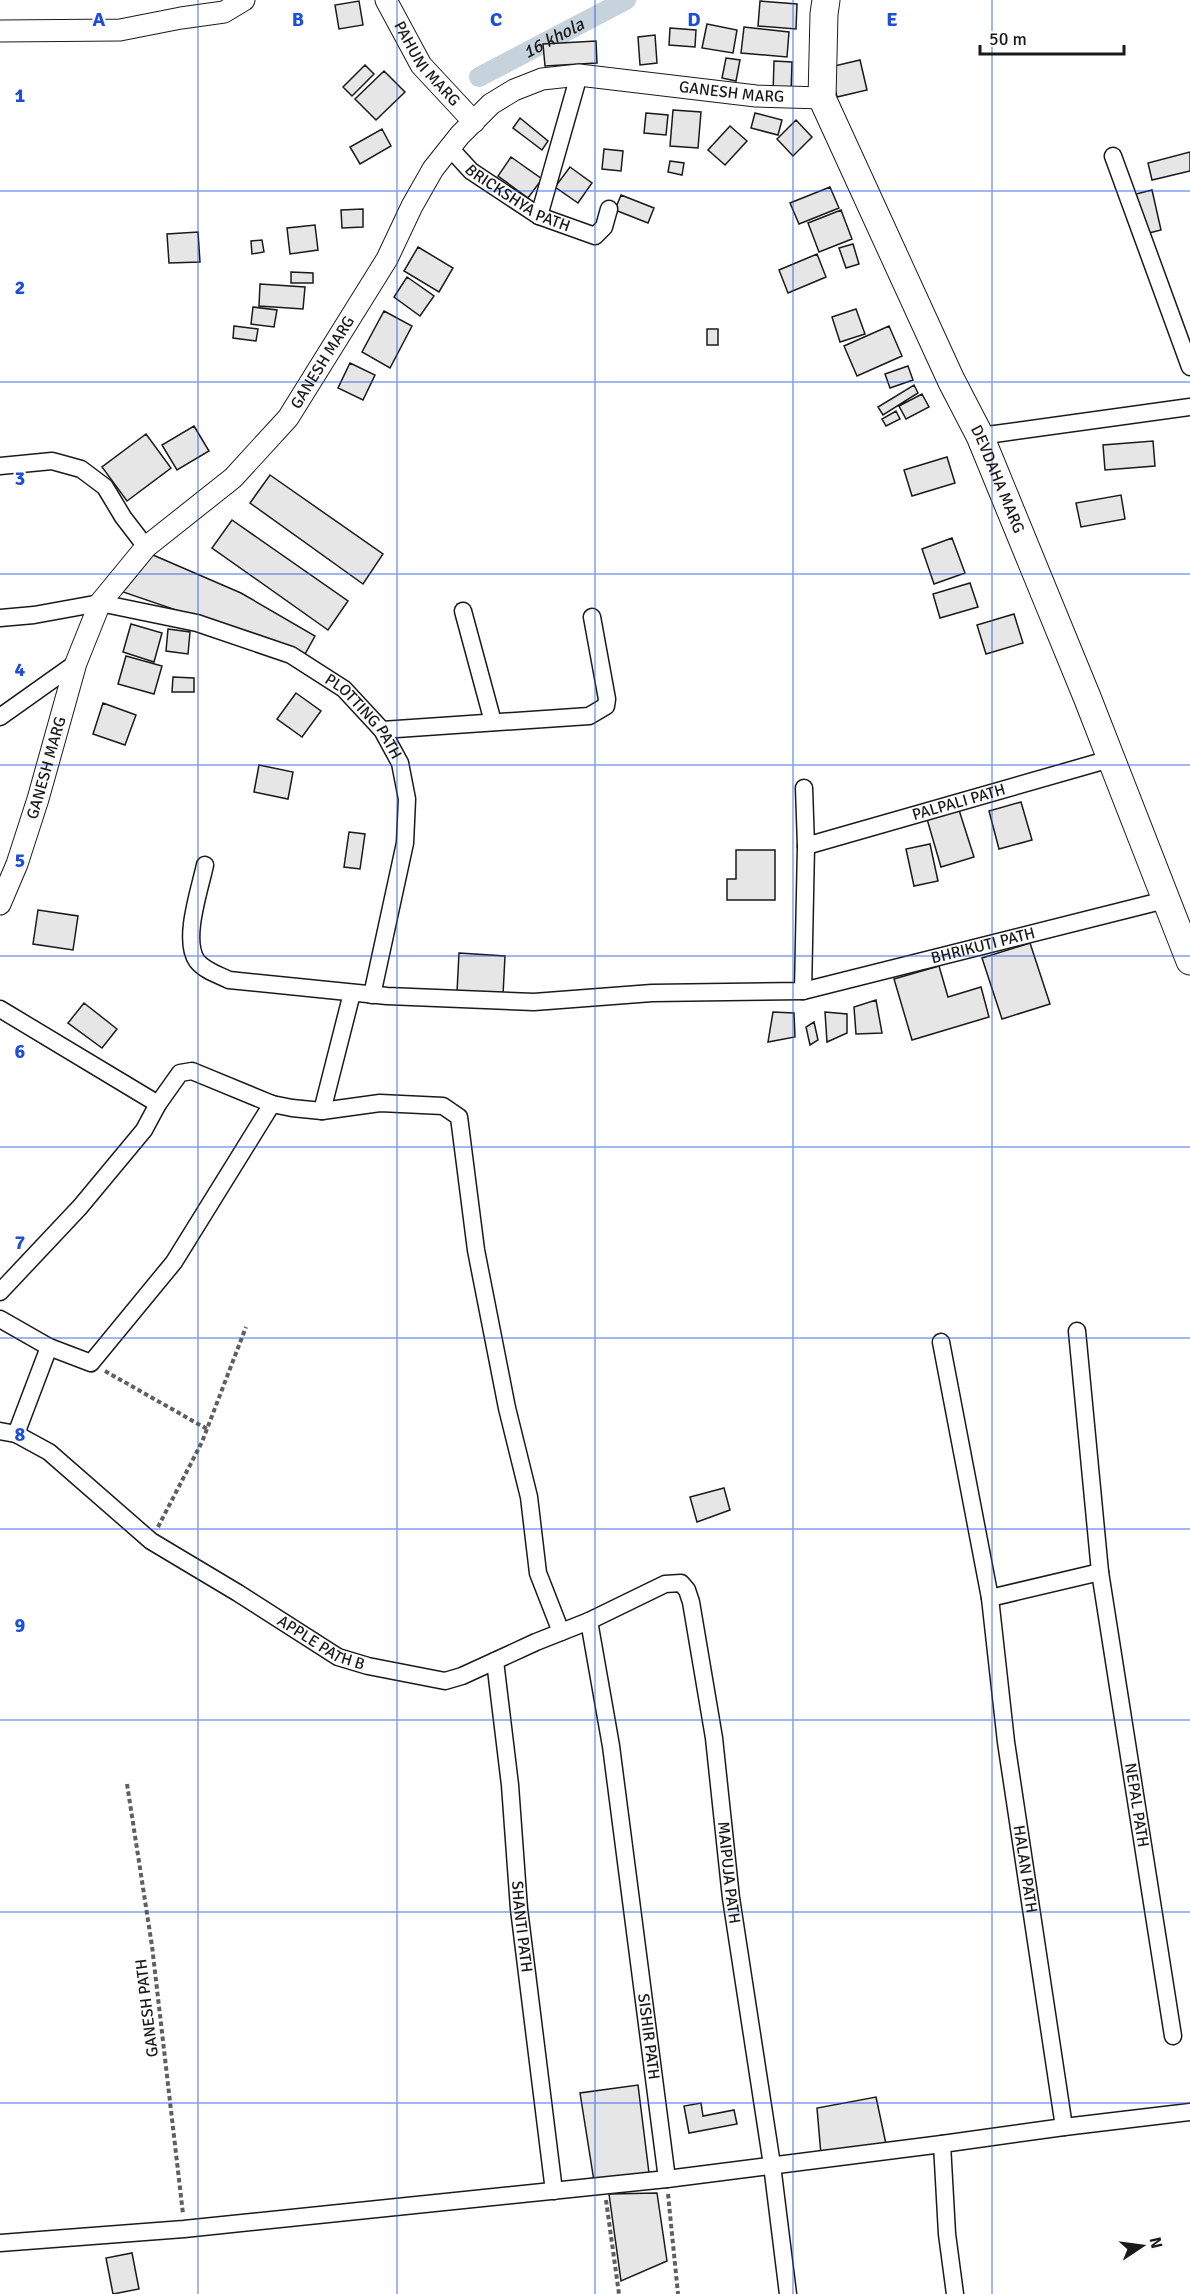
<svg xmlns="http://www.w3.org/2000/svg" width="1190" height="2294" viewBox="0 0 1190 2294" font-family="Signika,sans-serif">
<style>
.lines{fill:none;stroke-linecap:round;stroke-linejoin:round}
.canal{stroke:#c6d2dc;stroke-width:20}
.building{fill:#e6e6e6;stroke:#1a1a1a;stroke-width:1.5}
.minor-casing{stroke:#1a1a1a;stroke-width:19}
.tertiary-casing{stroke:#1a1a1a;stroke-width:23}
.primary-casing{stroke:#1a1a1a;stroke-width:29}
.path{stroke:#5f5f5f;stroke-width:4;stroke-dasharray:4.5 3;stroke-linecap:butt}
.minor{stroke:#fff;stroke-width:16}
.tertiary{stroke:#fff;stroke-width:21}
.primary{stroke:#fff;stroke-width:27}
.grid{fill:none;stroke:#1d4ed8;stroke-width:1.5;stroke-opacity:0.55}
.labels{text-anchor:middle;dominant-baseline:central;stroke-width:4.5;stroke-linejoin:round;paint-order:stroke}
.street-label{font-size:16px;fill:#1a1a1a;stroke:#fff}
.water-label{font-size:18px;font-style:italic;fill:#1a1a1a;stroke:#fff}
.grid-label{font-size:20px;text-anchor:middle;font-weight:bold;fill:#1d4ed8;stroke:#fff;stroke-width:4.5;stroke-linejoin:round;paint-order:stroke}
</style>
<rect width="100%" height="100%" fill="#fff"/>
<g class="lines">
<path class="canal" id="s1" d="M479,77l147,-77"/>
</g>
<path class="building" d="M359,1l4,24 -24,4 -4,-24z
M760,1l37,3 -1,25 -38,-3z
M707,24l30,6 -4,23 -31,-5z
M744,27l45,5 -2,25 -46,-4z
M670,28l26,2 -1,17 -26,-2z
M655,35l2,28 -17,2 -2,-28z
M596,41l1,22 -52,3 -2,-22z
M726,58l14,2 -4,21 -14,-3z
M860,60l7,30 -30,7 -7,-30z
M774,61l18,1 -1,32h-18z
M365,65l9,9 -22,22 -9,-9z
M384,71l21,21 -29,28 -21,-21z
M673,110l28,2 -3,36 -28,-2z
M646,113l22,2 -2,20 -22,-2z
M755,113l27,7 -4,15 -27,-7z
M520,118l28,23 -6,9 -29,-22z
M796,120l16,17 -19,19 -16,-17z
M730,126l17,15 -22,24 -17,-15z
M382,129l9,17 -31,18 -10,-17z
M604,149l19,2 -2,20 -19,-2z
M1190,152v19l-38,9 -4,-17z
M511,157l31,22 -14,19 -30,-22z
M670,161l14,2 -2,12 -14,-3z
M570,167l22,16 -14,20 -23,-16z
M830,187l9,21 -40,16 -9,-21z
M1152,190l9,40 -16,4 -9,-40z
M621,195l33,13 -6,15 -33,-13z
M363,209v18l-21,1 -1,-18z
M841,210l11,29 -33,13 -11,-29z
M315,225l3,25 -28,4 -3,-26z
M198,232l2,30 -31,1 -2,-29z
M262,240l2,12 -12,2 -1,-13z
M853,244l6,20 -13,4 -7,-20z
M418,247l35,21 -14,24 -35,-21z
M817,254l9,23 -38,16 -9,-23z
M291,272l22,1v10h-22z
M407,277l27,19 -14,20 -26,-19z
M260,284l45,3 -2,22 -44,-3z
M253,307l24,3 -3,17 -23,-3z
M856,309l9,25 -25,8 -8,-25z
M384,311l28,15 -22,42 -28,-16z
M234,326l24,3 -2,12 -23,-3z
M889,326l13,30 -45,20 -13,-30z
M707,329h11v16h-11z
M350,363l25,12 -12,25 -25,-12z
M908,366l5,14 -23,8 -5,-14z
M914,385l4,8 -35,22 -5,-8z
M922,394l7,13 -23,12 -7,-13z
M896,411l4,8 -14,7 -4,-7z
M194,426l15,25 -32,19 -15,-25z
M146,434l25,34 -44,33 -25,-34z
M1153,441l2,25 -50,4 -2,-25z
M947,457l8,26 -43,13 -8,-26z
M270,475l113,79 -20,30 -113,-81z
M1121,495l4,24 -44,8 -5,-24z
M232,520l116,81 -20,29 -116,-82z
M952,538l13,35 -31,11 -12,-35z
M153,555l88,38 74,43 -10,18 -182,-62z
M970,583l8,24 -38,11 -7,-24z
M1014,614l9,29 -37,11 -9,-29z
M131,624l31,9 -8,29 -31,-10z
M168,629l22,3 -2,22 -22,-3z
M126,656l36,10 -8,28 -36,-10z
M173,677l21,1v14h-22z
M296,693l25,18 -19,26 -25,-18z
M103,703l33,12 -11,30 -32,-11z
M259,765l34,7 -5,27 -34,-7z
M1021,802l11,38 -33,9 -10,-38z
M959,810l15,47 -33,10 -14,-48z
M349,832l16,2 -5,35 -16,-2z
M930,844l8,37 -24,5 -8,-37z
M736,850h39v50h-48v-21h9z
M38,910l40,6 -5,34 -40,-6z
M1030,943l20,61 -48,15 -20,-61z
M459,953l46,3 -2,39 -46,-3z
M939,966l9,31 33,-10 8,30 -77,23 -18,-61z
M876,1000l6,33 -26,1 -2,-27z
M84,1003l33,26 -15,19 -34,-25z
M773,1012l21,1 1,24 -27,5z
M825,1012l22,2v19l-20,9z
M814,1022l4,18 -8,5 -4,-18z
M724,1488l6,22 -33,12 -7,-25z
M638,2085l11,88 -55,8 -14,-88z
M876,2097l10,47 -65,11 -4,-47z
M701,2103l2,13 31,-6 3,14 -48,9 -5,-27z
M657,2193l10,68 -46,20 -12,-87z
M132,2253l7,36 -26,5 -7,-36z"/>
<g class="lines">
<g class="minor-casing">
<g id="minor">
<path id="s2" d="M449,147l22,24 68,45 56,20 9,-9 5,-18"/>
<path d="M1113,156l77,211"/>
<path d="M539,216l40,-141"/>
<path d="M980,436l210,-29"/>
<path d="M0,466l52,-5 29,8 24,18 18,30 23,30"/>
<path d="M463,611l30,111"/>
<path id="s3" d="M0,618l34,-3 66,-12 97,20 94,32 53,34 38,41 18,33 7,36 -2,44 -33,152"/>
<path d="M0,717l76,-54"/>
<path d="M382,730l207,-14 17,-10 1,-7 -15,-82"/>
<path id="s4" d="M806,846l304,-87"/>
<path id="s5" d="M205,865c-5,24 -23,75 -8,96 8,10 22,14 32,19l158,16 147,6 118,-9 151,-2 362,-91"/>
<path d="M803,991l3,-145 -2,-58"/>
<path d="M0,1009l158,95"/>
<path d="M322,1111l30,-118"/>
<path d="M0,1292l80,-85 64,-77 14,-26 22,-31 12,-2 80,33 20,4 30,3 58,-8 63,3 16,11 17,133 31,158 22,89 9,76 23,59"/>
<path d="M0,1319l49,28 42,16 83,-101 98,-158"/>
<path id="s6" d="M941,1342l49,256 16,144 58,385 -122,17 5,90 8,60"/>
<path id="s7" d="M0,1431l16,3 33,18 102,89 87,52 100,64 30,9 77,15 17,-5 74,-34 53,-21 76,-37 16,-1 6,7 4,12 23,136 17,160 41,267 16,129"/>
<path d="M16,1434l33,-87"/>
<path id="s8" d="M1100,1572l73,464"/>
<path d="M990,1598l110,-26 -23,-241"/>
<path id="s9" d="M589,1621l22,125 56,433 275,-35"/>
<path id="s10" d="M495,1661l15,124 9,124 35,282"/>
<path d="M1064,2127l126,-15"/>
<path d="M0,2243l184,-14 483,-50"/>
</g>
</g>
<g class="tertiary-casing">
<g id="tertiary">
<path id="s11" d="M386,0l35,65 53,57"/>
<path d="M0,31l120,-1 61,-12 43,-6 20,-12"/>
<path id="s12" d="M0,904l17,-40 21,-65 38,-136 24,-60 46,-56 87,-69 55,-60 99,-159 25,-53 21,-37 27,-34 31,-31 23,-14 28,-11 37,-4 177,21 66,2"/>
</g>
</g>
<g class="primary-casing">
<g id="primary">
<path id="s13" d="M826,0l-2,14 -2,84 129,282 29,56 107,261 103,264"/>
</g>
</g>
<path class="path" d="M105,1371l102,58
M158,1527l44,-85 44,-115
M127,1784l25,162 31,268
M668,2194l10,100
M606,2200l13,94"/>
<use href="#minor" class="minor"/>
<use href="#tertiary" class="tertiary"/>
<use href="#primary" class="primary"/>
</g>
<path class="grid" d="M198,0v2294M397,0v2294M595,0v2294M793,0v2294M992,0v2294M0,191h1190M0,382h1190M0,574h1190M0,765h1190M0,956h1190M0,1147h1190M0,1338h1190M0,1529h1190M0,1720h1190M0,1912h1190M0,2103h1190"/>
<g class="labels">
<g class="street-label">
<text stroke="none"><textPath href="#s11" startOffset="76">PAHUNI MARG</textPath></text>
<text stroke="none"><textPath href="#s12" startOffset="1206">GANESH MARG</textPath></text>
<text stroke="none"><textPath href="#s2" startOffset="87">BRICKSHYA PATH</textPath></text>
<text stroke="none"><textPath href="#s12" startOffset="648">GANESH MARG</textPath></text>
<text stroke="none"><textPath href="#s13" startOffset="518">DEVDAHA MARG</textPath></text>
<text stroke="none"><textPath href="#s3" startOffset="396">PLOTTING PATH</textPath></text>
<text stroke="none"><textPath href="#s12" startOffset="144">GANESH MARG</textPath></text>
<text stroke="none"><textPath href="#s4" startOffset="159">PALPALI PATH</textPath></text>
<text stroke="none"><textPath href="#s5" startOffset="897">BHRIKUTI PATH</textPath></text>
<text stroke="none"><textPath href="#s7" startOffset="388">APPLE PATH B</textPath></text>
<text stroke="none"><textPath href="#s8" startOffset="236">NEPAL PATH</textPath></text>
<text stroke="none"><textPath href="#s6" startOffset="534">HALAN PATH</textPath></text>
<text stroke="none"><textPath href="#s7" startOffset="1071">MAIPUJA PATH</textPath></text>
<text stroke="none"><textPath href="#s10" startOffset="267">SHANTI PATH</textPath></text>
<text transform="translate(147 2008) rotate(-97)">GANESH PATH</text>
<text stroke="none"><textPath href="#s9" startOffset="420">SISHIR PATH</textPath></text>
</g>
<g class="water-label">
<text stroke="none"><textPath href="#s1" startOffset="84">16 khola</textPath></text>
</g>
</g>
<g class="grid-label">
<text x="99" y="26">A</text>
<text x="298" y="26">B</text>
<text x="496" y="26">C</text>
<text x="694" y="26">D</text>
<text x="892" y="26">E</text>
<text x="20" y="102">1</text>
<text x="20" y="294">2</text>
<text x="20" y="485">3</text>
<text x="20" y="676">4</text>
<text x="20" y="867">5</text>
<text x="20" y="1058">6</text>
<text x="20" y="1249">7</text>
<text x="20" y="1441">8</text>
<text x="20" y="1632">9</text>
</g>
<g transform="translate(1142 2246) rotate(77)" stroke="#ffffff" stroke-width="4.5" paint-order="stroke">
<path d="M0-4.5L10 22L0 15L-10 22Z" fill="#1a1a1a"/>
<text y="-9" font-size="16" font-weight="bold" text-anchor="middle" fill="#1a1a1a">N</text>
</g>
<path d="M980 45v9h144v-9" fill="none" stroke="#1a1a1a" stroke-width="3"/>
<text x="989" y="45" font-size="18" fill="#1a1a1a" stroke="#ffffff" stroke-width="4.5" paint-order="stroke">50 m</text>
</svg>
